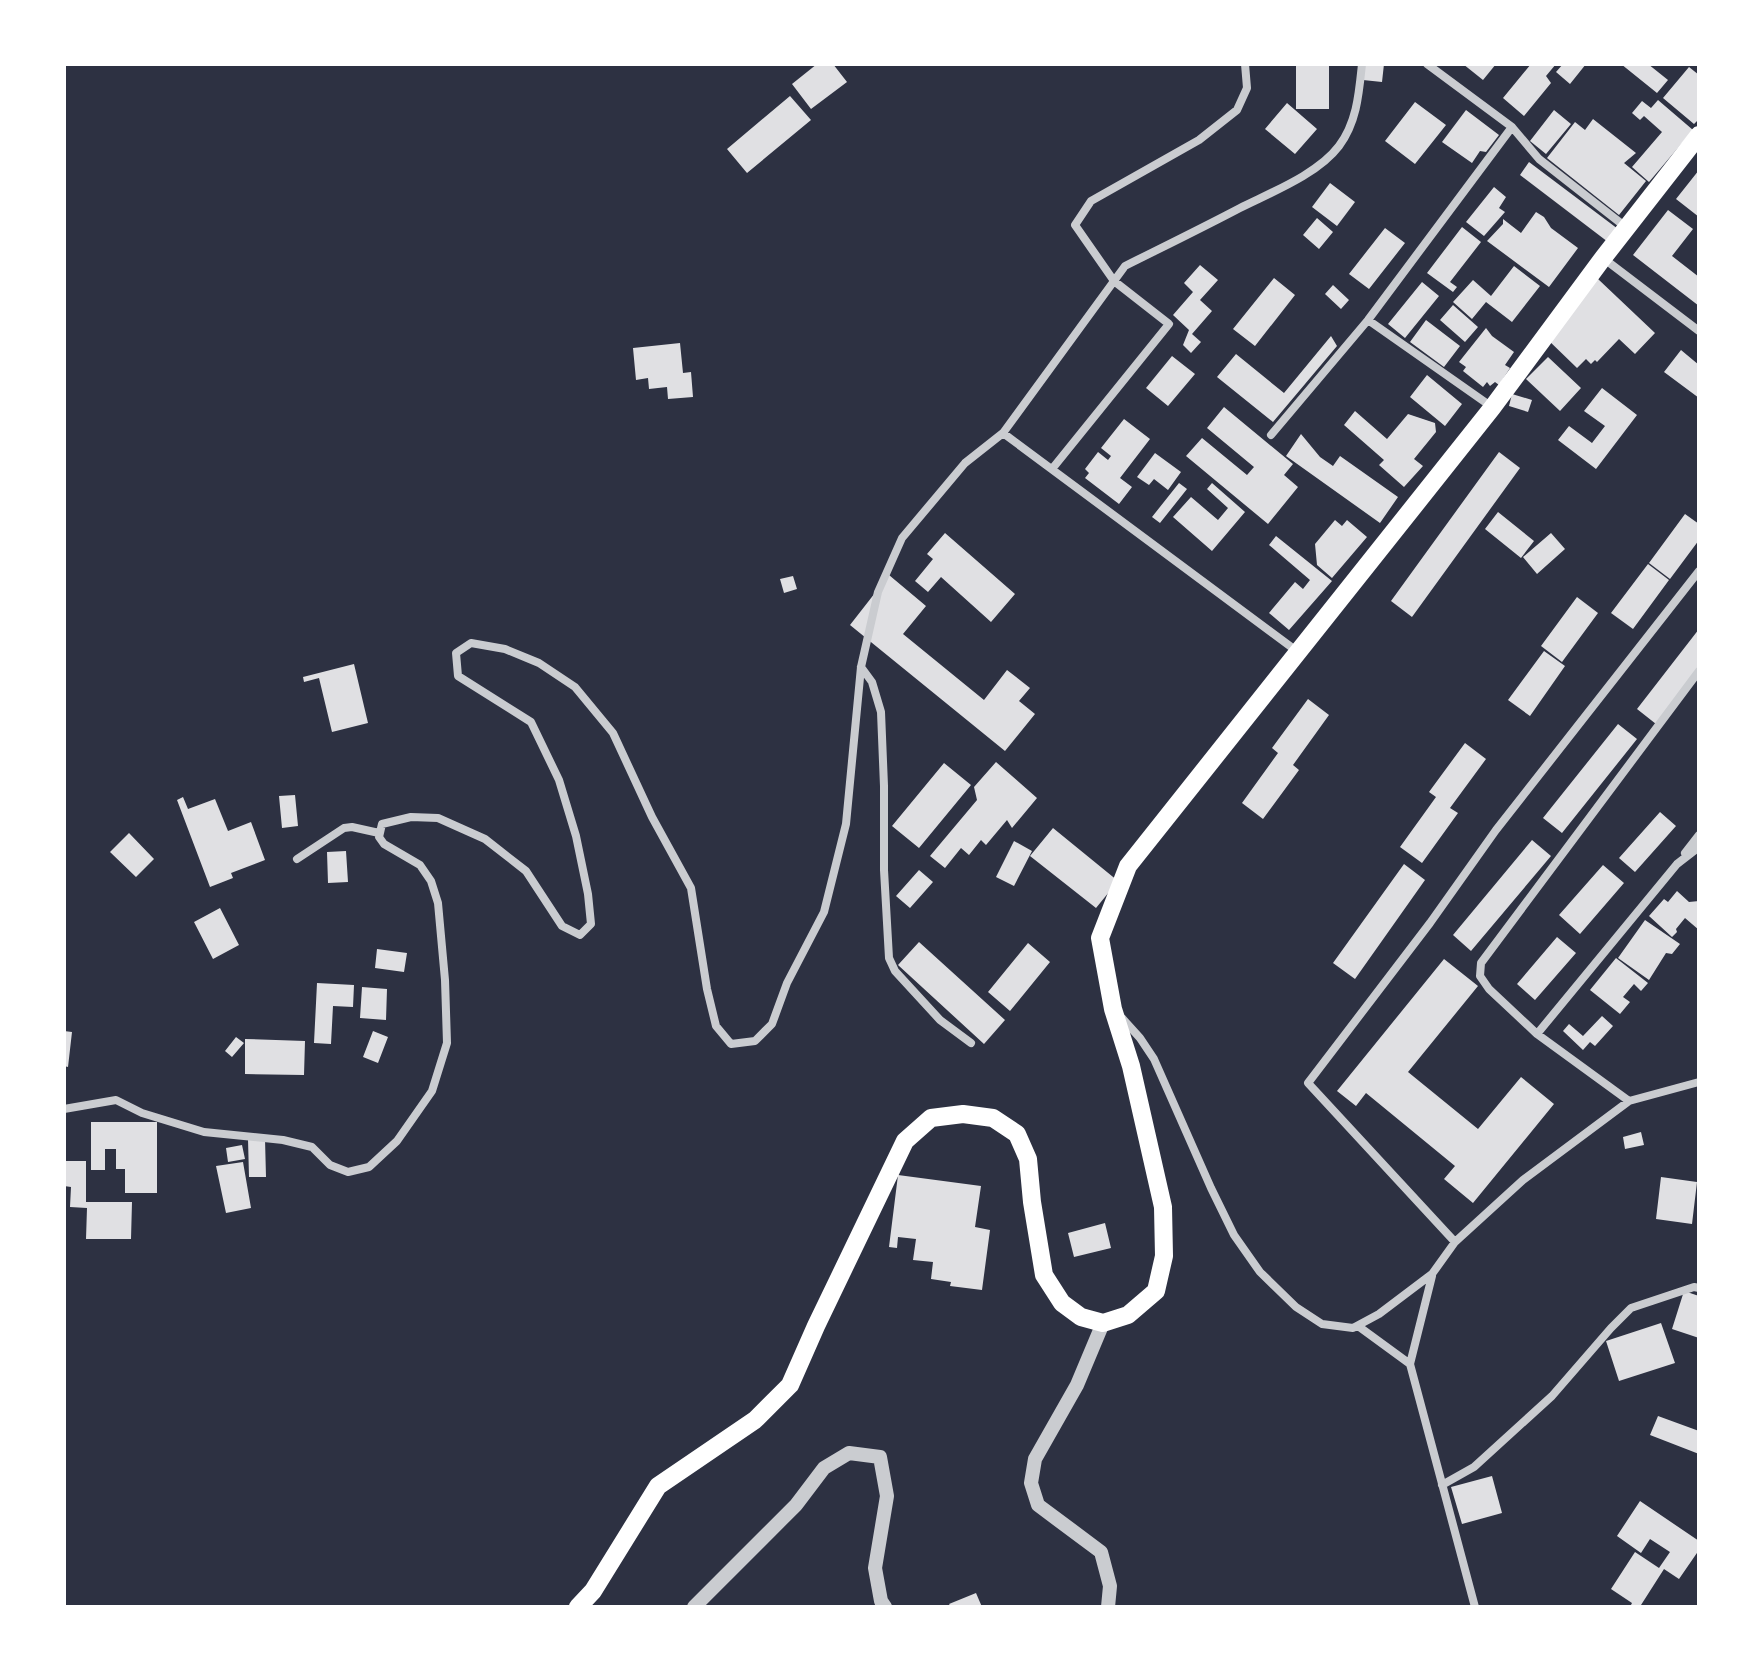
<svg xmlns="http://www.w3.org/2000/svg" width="1763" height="1671" viewBox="0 0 1763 1671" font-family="'Exo 2',sans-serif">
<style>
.building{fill:#e0e0e3}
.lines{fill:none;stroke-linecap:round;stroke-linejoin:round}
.minor{stroke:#caccd0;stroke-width:8}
.tertiary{stroke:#caccd0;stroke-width:14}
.primary{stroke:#fff;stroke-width:18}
</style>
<rect width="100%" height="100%" fill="#2d3142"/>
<path class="building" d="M817,64h16l14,18 -36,27 -19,-25z
M1296,64h33v45h-33z
M1364,64h20l-2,18 -19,-2z
M1463,64h33l-13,16z
M1531,64h25l-10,12 5,7 -27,33 -21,-18z
M1563,64h23l-16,20 -14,-12z
M1621,64h27l20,16 -11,13z
M1689,67l10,8v44l-5,5 -31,-26z
M790,96l21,24 -64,53 -20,-24z
M1658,100l35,30 -44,52 -17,-15 30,-35 -18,-16 -4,4 -8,-7 10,-12 9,7z
M1415,102l31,23 -31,39 -30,-23z
M1287,103l30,26 -22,25 -30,-25z
M1466,110l33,25 -13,17 -6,-1 -8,12 -30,-21z
M1554,110l17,14 -25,30 -16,-13z
M1593,119l43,34 -12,10 22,18 -27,34 -72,-57 28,-36 10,8z
M1529,162l89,67 -10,13 -88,-67z
M1699,170v47l-23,-18z
M1330,183l25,19 -18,24 -25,-19z
M1494,187l12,10 -7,11 6,4 -21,24 -18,-14z
M1668,210l25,19 -21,27 27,21v29l-66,-51z
M1536,212l8,5 7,11 27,20 -29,39 -62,-46 16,-17v-5l18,14z
M1317,218l16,14 -14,17 -16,-14z
M1462,227l19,15 -31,40 7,5 -4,5 -26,-19z
M1385,228l20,15 -36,46 -20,-15z
M1200,265l18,15 -18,20 12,11 -20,23 9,8 -10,11 -8,-8 6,-15 -16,-15 20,-23 -9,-9z
M1514,266l26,20 -28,36 -26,-20 -14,17 -19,-17 20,-22 18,16z
M1274,278l21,17 -40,51 -22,-17z
M1598,279l57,54 -20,21 -16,-15 -22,23 -2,-2 -4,4 -5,-5 -9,9 -33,-32z
M1422,282l17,14 -34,42 -17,-14z
M1333,285l16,15 -8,9 -16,-15z
M1453,305l25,22 -13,15 -25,-22z
M1426,320l34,26 -16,21 -34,-25z
M1486,328l6,8 22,16 -9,13 5,3 -11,17 -4,-3 -5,4 -3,-4 -4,5 -20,-16 3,-4 -7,-5z
M1331,336l6,10 -64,76 -56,-45 19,-23 48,39z
M680,343l3,30 8,-1 2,25 -25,2 -1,-12 -18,2 -1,-11 -12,2 -3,-32z
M1681,350l18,15v33l-35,-26z
M1172,356l23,18 -27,32 -22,-18z
M1548,357l33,31 -21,23 -34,-32z
M1427,375l35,29 -17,22 -35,-29z
M1602,388l35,27 -41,54 -38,-29 11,-14 23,17 13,-17 -21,-15z
M1512,394l20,6 -4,12 -19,-6z
M1224,407l69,57 -9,11 14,12 -30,37 -82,-68 16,-18 45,37 7,-8 -47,-39z
M1355,411l32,28 21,-25 27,9 1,9 -22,27 9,7 -19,21 -25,-22 5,-5 -40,-35z
M1124,419l26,20 -30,39 12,9 -13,17 -34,-26 4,-5 -4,-4 13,-17 10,8 3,-4 -10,-8z
M1301,434l19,23 13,9 7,-10 58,41 -18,26 -94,-67z
M1499,452l21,16 -108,149 -21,-16z
M1155,453l26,19 -13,18 -14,-11 -5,6 -12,-8z
M1179,483l8,6 -27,34 -8,-6z
M1212,483l33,29 -33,39 -39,-34 18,-20 27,23 10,-12 -21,-19z
M1498,512l36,29 -13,17 -36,-29z
M1685,514l14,10v16l-29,39 -21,-16z
M1335,520l7,6 5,-6 20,17 -35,41 -15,-13 -2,-21z
M945,533l70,61 -24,28 -50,-45 -13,15 -13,-11 18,-22 -6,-5z
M1551,533l14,16 -28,25 -14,-17z
M1276,536l56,45 -43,49 -20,-17 26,-31 8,7 7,-9 -41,-35z
M1648,564l21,16 -36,49 -22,-16z
M889,575l37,31 -23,28 81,66 23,-30 23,18 -11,13 16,13 -30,37 -155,-126z
M793,576l4,13 -13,4 -4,-14z
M1577,597l21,16 -36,49 -21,-16z
M1699,629v40l-43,55 -19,-15z
M1544,651l21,15 -35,50 -22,-16z
M354,664l14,59 -36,9 -13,-54 -15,4 -1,-5z
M1308,699l21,16 -36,50 6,5 -36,49 -21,-16 36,-50 -6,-5z
M1618,724l19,15 -75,94 -19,-15z
M1465,743l21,16 -36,49 8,5 -36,50 -22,-16 36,-50 -7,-5z
M996,762l41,36 -25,30 -5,-8 -21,25 -5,-5 -12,15 -8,-7 -16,20 -15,-12 47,-56 -3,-13z
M944,763l27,22 -52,63 -27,-22z
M295,795l3,31 -16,2 -3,-32z
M183,797l5,12 27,-10 13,32 23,-9 14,38 -34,13 2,5 -23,9 -33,-87z
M1660,812l16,14 -41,46 -16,-14z
M1053,828l65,53 -22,27 -66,-52z
M129,833l25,26 -18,18 -26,-25z
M1532,840l19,16 -80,95 -18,-16z
M1014,841l18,10 -18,35 -18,-9z
M346,851l2,31 -20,1 -1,-31z
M1404,864l21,16 -70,99 -22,-16z
M1603,865l21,18 -44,51 -21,-19z
M919,870l14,12 -23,26 -14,-12z
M1677,891l12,11 10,-1v29l-14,-12 -9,11 1,3 -5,5 -23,-21 15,-17 4,3z
M220,908l19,37 -26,14 -19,-37z
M1645,920l35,24 -8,10 -6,-1 -17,27 -31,-22z
M1557,937l19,16 -41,47 -18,-16z
M919,942l86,78 -21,24 -86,-79z
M1028,943l22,19 -40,49 -22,-19z
M377,949l30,4 -3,19 -29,-4z
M1616,958l32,25 -7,8 -7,-7 -11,13 7,5 -10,12 -30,-24z
M1444,959l34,27 -70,86 70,57 43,-52 33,27 -81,99 -29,-24 11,-13 -89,-73 -10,13 -19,-15z
M317,983l37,2 -1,22 -20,-1 -2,38 -17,-1z
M362,987l25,2 -1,31 -26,-2z
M1602,1016l11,10 -18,20 -5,-4 -7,8 -20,-19 6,-7 14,12z
M64,1031l8,1 -4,35 -4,-1z
M373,1031l15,6 -10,26 -15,-6z
M236,1037l8,6 -12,14 -7,-6z
M245,1039l60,2 -1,34 -59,-1z
M91,1122h66v71h-32v-24h-9v-20h-11v21h-14z
M1641,1132l3,13 -19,4 -2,-12z
M248,1139h17l1,38h-17z
M242,1145l3,14 -17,3 -2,-14z
M64,1161h22v41h46l-1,37h-45l1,-31 -17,-1 1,-20 -7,-1z
M243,1162l8,46 -25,5 -10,-47z
M898,1175l83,11 -6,41 15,3 -8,60 -32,-4 1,-4 -20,-3 2,-17 -20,-2 3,-21 -18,-2 -1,11 -8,-1z
M1661,1177l36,5 -5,42 -36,-5z
M1105,1223l6,25 -37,9 -6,-24z
M1684,1291l15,5v42l-27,-9z
M1661,1323l14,40 -56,18 -13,-40z
M1658,1416l41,15v23l-49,-19z
M1492,1476l10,37 -40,11 -11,-37z
M1640,1501l59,40v9l-20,29 -15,-10 -23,36 3,2h-14l2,-4 -21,-14 24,-37 24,16 11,-16 -20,-13 -9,14 -24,-17z
M976,1593l6,14h-31l-2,-3z"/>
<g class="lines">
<path class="minor" d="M1427,64l85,63 27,32 88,69
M1603,258l96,73
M1368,320l124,87
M1003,433l295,219
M1271,435l97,-115 144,-193
M1052,469l117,-145 -55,-43 11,-15c38,-19 77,-38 115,-58 32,-16 78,-34 99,-62 18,-24 20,-53 23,-82
M861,667l11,15 9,30 3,74v84l5,88 6,13 45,49 31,23
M1685,853l14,-18
M297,859l47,-31 8,-1 27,6
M1122,1018l18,20 14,21 57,129 23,47 26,37 36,35 26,17 31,4 26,-14 53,-40 23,-32 68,-62 106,-79 70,-19
M1537,1034l140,-170 22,-17
M1629,1101l-92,-67 -48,-45 -9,-13 1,-13 218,-292
M64,1109l52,-9 26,13 62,19 79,8 29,7 18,18 18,7 21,-5 28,-26 35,-50 15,-48 -2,-63 -7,-77 -7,-22 -11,-16 -36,-21 -5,-7 3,-13 29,-7 27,1 47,21 41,32 36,55 18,9 11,-11 -3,-30 -12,-58 -17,-56 -28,-58 -73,-46 -2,-23 15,-10 34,6 34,14 36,24 38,46 39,84 39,71 16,101 9,37 15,18 24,-3 17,-17 15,-41 37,-71 22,-88 15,-157 17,-75 24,-54 63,-75 38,-30 111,-152 -39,-56 16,-24 108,-61 38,-30 10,-22 -2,-24
M1455,1242l-147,-159 122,-160 66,-93 203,-259
M1358,1326l52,38 22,-88
M1410,1364l65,243
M1442,1485l32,-18 78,-71 59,-68 20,-20 63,-21 5,1"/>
<path class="tertiary" d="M1103,1323l-26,62 -42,74 -4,24 7,22 63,47 9,34 -2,21
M694,1607l102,-102 28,-37 25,-15 31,4 7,39 -12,72 6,33 4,6"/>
<path class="primary" d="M578,1607l15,-16 65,-105 97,-66 35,-35 26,-59 89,-185 26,-23 32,-4 30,4 24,16 11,25 4,43 12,73 18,28 19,14 22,6 25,-8 28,-24 8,-35 -1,-49 -32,-141 -18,-57 -13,-71 28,-72 364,-458 111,-150 96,-123"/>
</g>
<rect width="1763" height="1671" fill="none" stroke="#ffffff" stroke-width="132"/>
</svg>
